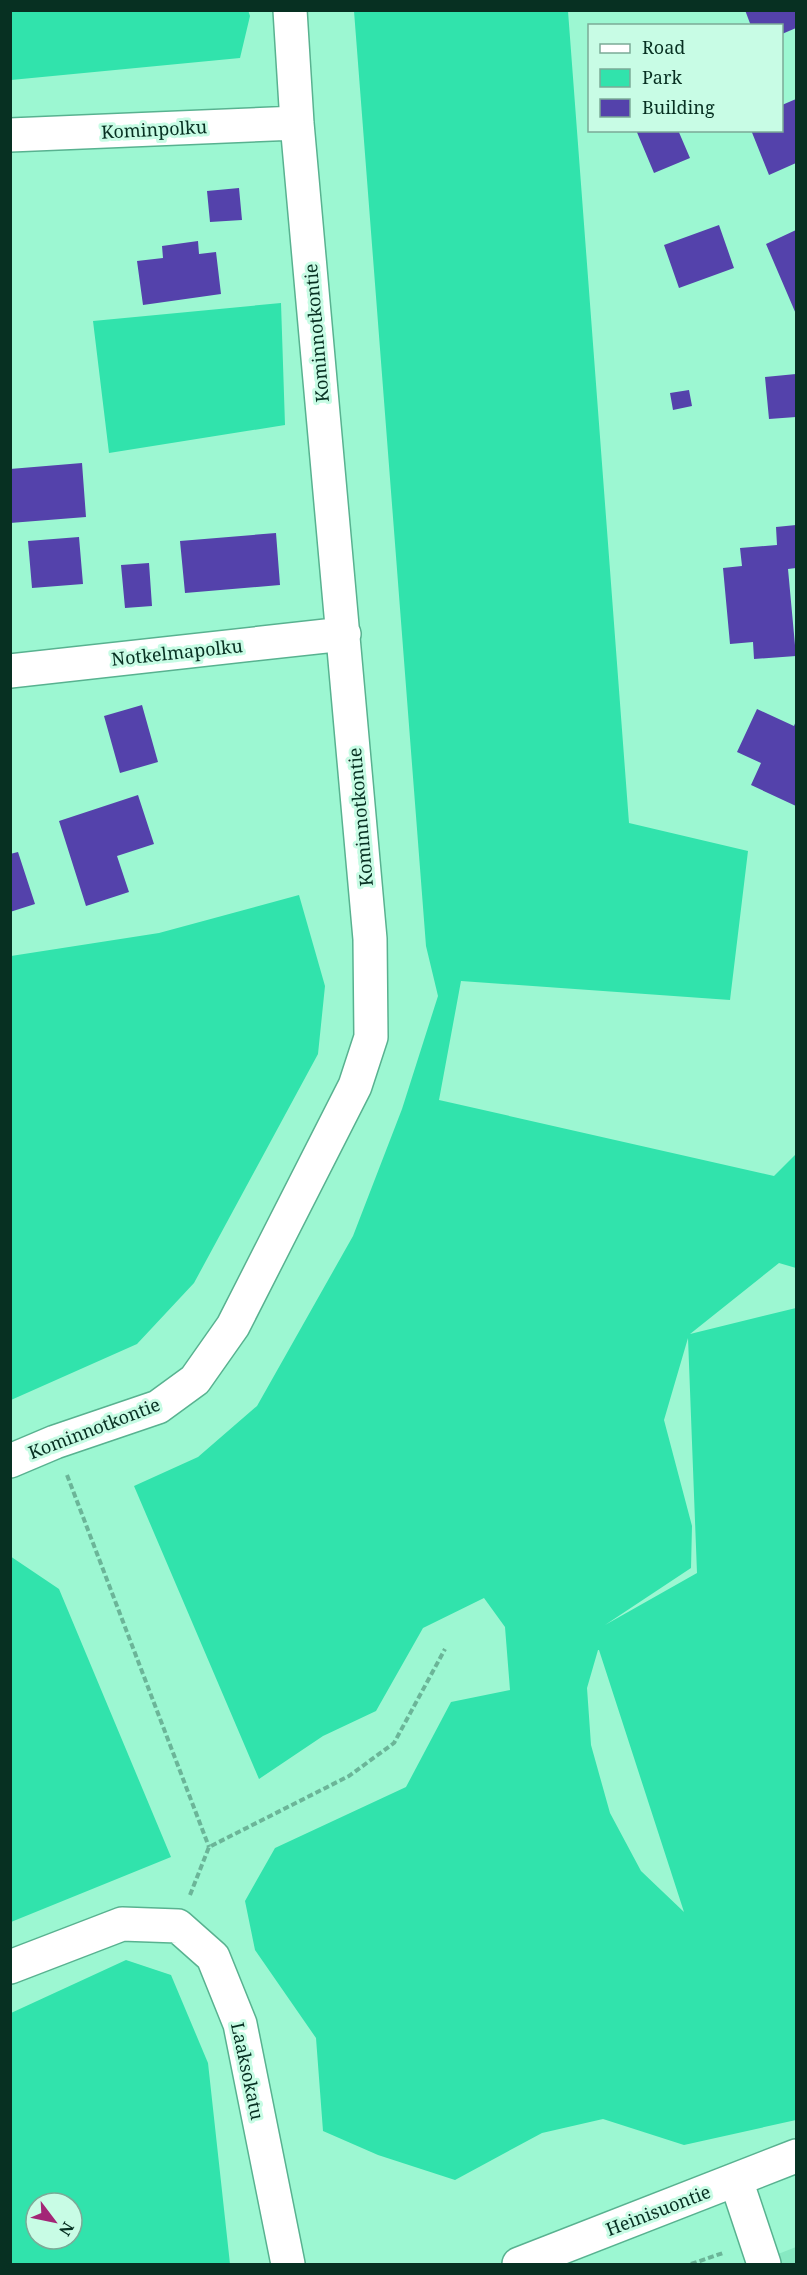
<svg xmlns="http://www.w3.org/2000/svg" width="807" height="2275" viewBox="0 0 807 2275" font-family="'Noto Serif',serif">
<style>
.built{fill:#87e9c2}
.green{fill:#31e3ac;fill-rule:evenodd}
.building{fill:#5442ab}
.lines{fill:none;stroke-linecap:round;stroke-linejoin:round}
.minor-casing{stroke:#58b290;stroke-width:36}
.path{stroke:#6bb598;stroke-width:4;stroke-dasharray:6 3;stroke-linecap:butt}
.minor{stroke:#fff;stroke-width:33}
.labels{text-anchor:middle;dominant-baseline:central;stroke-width:6;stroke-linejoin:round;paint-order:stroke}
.street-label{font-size:18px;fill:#073022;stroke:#c8fce5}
</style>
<rect width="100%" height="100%" fill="#9cf7d2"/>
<path class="built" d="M796,2247v17h-44z"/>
<path class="green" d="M248,10l2,6 -10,42 -229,22v-69z
M354,11h214l61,812 119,28 -18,149 -269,-19 -22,119 335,76 22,-22v114l-17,-5 -89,71 106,-26v812l-112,25 -81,-26 -61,14 -87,47 -77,-25 -55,-24 -7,-93 -61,-88 -10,-49 30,-53 131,-61 45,-85 59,-12 -5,-63 -21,-29 -61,30 -47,83 -53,25 -64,43 -125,-293 64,-29 59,-51 96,-170 49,-127 36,-113 -12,-50zM688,1338l9,235 -92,52 86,-57 1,-42 -28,-106zM598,1650h1l85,262 -43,-41 -31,-58 -19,-68 -4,-57z
M281,303l4,122 -176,28 -16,-132z
M299,895l26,91 -7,68 -124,229 -57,61 -126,56v-444l148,-23z
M10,1556l49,33 112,268 -160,65z
M126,1960l45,15 37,88 22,201h-219v-251zM36,2203h36v36h-36z"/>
<path class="building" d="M745,10h51v18l-14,6v-8h-31z
M796,99v64l-27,12 -18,-45h31v-25z
M636,130h42l12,28 -36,15z
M239,188l3,32 -32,2 -3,-31z
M719,225l15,43 -55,20 -15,-43z
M796,230v84l-30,-70z
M198,241l1,13 17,-2 5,42 -78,11 -6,-44 26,-3 -1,-12z
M796,374v43l-27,2 -4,-42z
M689,390l3,16 -19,4 -3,-17z
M82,463l4,54 -76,6v-54z
M796,525v43l-8,1 8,87 -42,3 -1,-17 -23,2 -7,-76 19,-2 -2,-18 37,-3 -1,-18z
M276,533l4,52 -95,8 -5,-52z
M79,537l4,47 -51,4 -4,-47z
M149,563l3,43 -27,2 -4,-43z
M142,705l16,57 -38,11 -16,-57z
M757,709l37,17 2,-5v85l-45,-21 10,-22 -24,-11z
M138,795l16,49 -37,12 12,36 -43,14 -27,-85z
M18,852l17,52 -25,8v-58z"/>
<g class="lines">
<g class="minor-casing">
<path id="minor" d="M10,135l287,-12
M10,671l334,-37
M10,1461l45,-19 103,-35 37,-27 38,-54 122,-240 16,-49 -1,-98 -73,-816 -7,-113
M10,1967l112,-43 56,2 35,31 27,67 48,240
M736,2180l28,84
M519,2264l277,-108"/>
</g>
<path class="path" d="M67,1475l142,372
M190,1895l19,-48 140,-71 45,-33 51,-94
M691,2264l32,-11"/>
<use href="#minor" class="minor"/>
</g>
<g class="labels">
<g class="street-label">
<text transform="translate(154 129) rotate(-3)">Kominpolku</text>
<text transform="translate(316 333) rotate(-95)">Kominnotkontie</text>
<text transform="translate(177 652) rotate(-6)">Notkelmapolku</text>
<text transform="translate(360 817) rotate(-95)">Kominnotkontie</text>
<text transform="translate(94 1428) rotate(-21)">Kominnotkontie</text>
<text transform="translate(248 2071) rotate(78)">Laaksokatu</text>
<text transform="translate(658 2210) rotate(-21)">Heinisuontie</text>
</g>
</g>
<rect width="807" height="2275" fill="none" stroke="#073022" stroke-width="24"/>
<rect x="588" y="24" width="195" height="108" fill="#c8fce5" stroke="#7baa97" stroke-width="1.5"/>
<rect x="600" y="44" width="30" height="9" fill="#ffffff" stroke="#7baa97" stroke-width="1.5"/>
<text x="642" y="54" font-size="18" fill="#073022">Road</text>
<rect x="600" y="69" width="30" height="18" fill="#31e3ac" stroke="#7baa97" stroke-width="1.5"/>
<text x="642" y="84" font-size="18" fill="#073022">Park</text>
<rect x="600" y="99" width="30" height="18" fill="#5442ab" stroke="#7baa97" stroke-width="1.5"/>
<text x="642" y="114" font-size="18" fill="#073022">Building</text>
<g transform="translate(54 2221) rotate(122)"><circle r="28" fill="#c8fce5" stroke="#7baa97" stroke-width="1.5"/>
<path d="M0-4.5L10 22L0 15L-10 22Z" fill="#a32576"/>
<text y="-9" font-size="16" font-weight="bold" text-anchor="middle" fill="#073022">N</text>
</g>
</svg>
